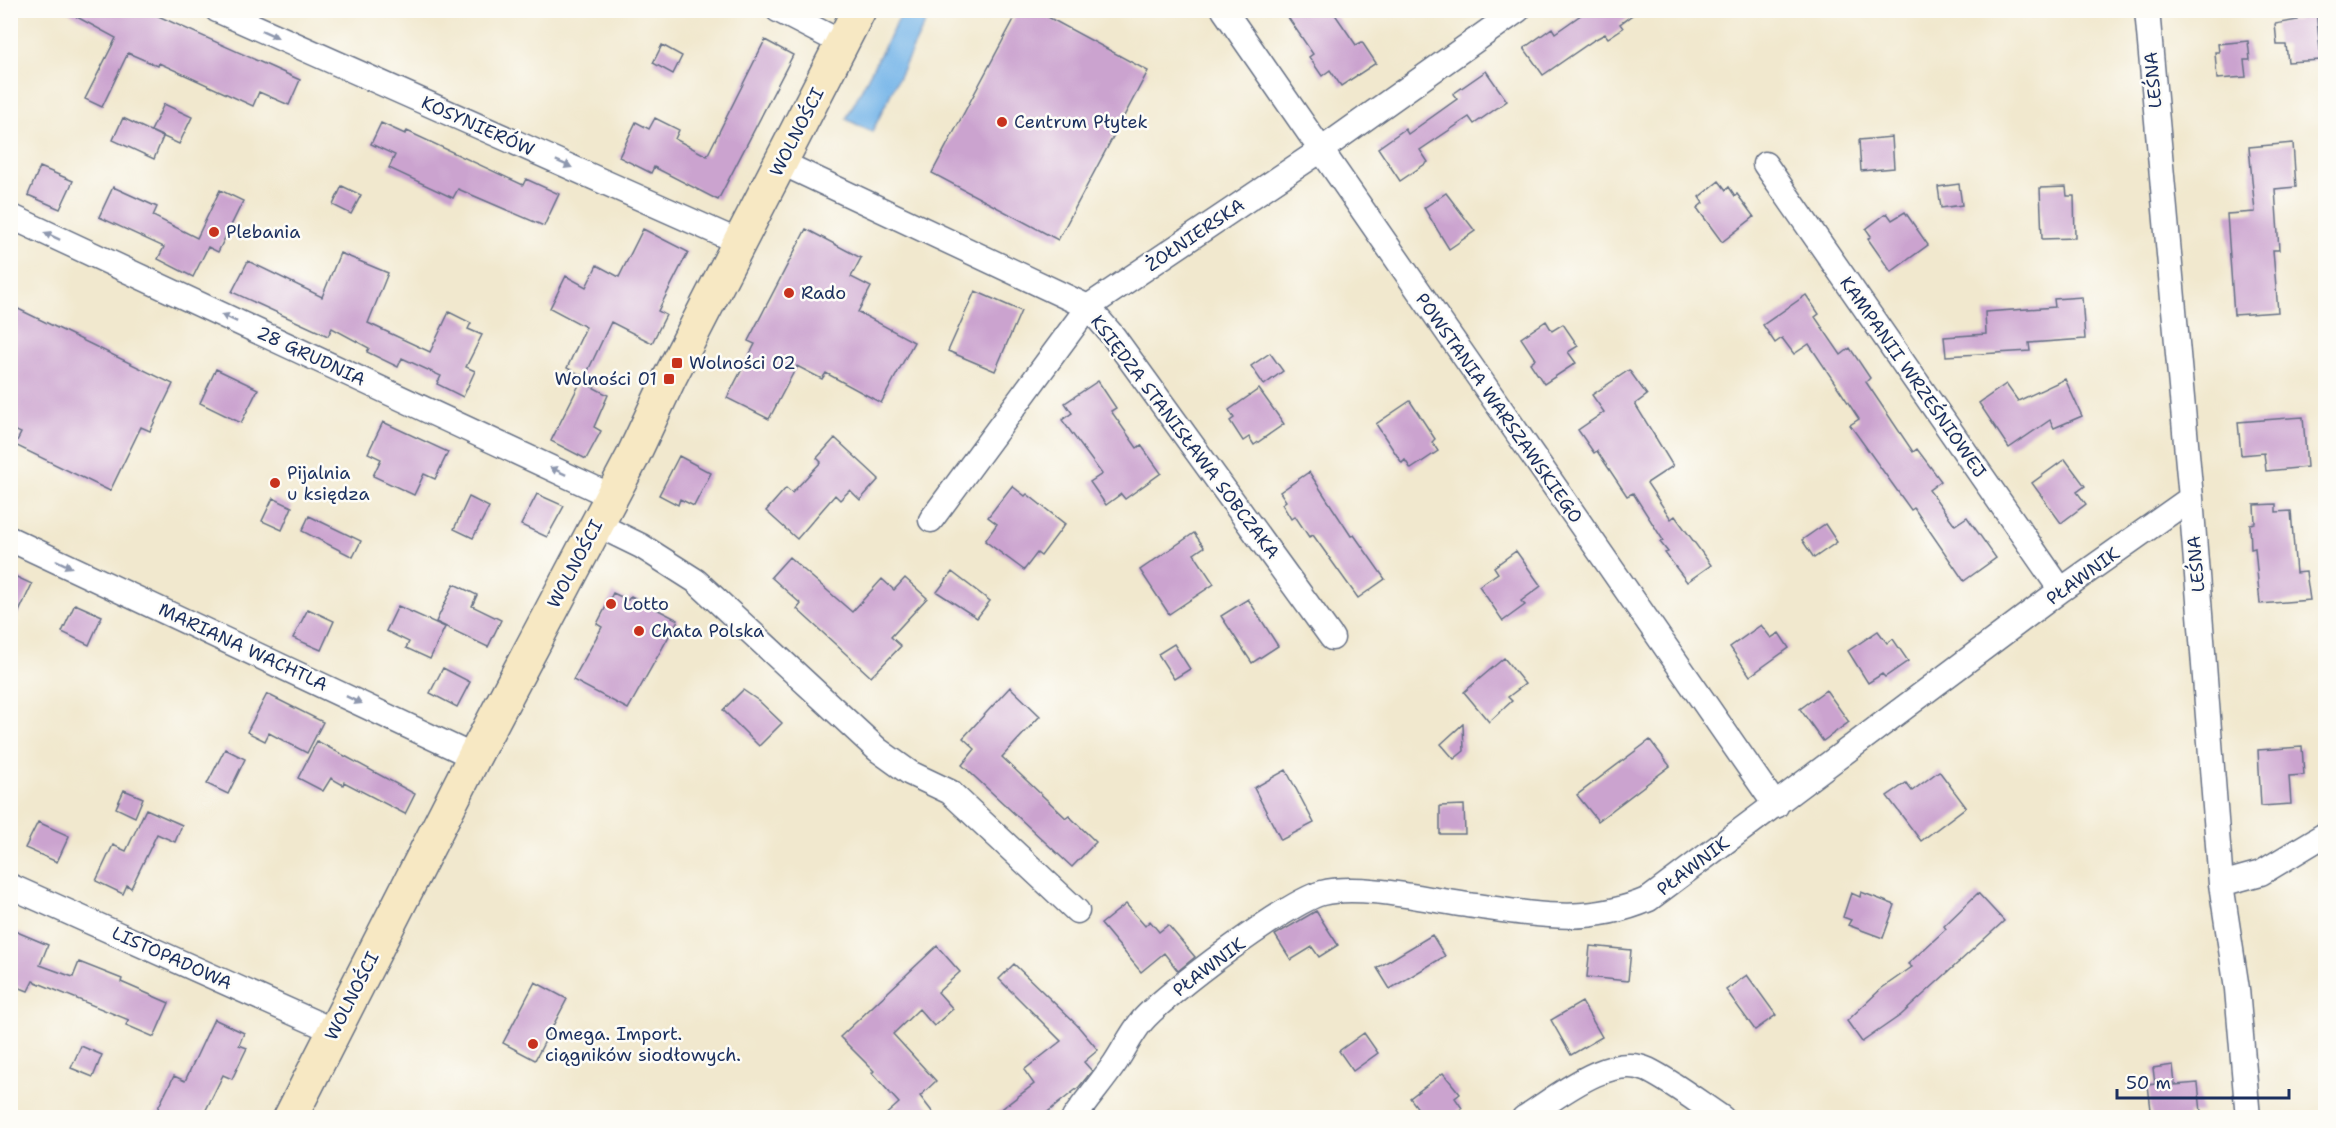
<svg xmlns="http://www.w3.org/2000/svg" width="2336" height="1128" viewBox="0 0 2336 1128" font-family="'Shantell Sans',sans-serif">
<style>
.water{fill:#73b4e8;stroke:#4772a3;stroke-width:1.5}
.building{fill:#cba3cf}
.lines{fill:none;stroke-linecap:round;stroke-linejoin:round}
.street-casing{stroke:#667085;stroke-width:27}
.secondary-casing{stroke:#667085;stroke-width:36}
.street{stroke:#fff;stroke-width:24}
.secondary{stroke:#f7e8c3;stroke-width:33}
.oneway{fill:#8d97ae}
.poi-dot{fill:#c8321e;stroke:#fdfcf7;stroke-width:2}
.labels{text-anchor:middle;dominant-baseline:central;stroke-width:5;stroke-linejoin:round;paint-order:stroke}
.street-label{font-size:18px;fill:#1b2f5e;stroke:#fdfcf7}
.poi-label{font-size:18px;fill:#1b2f5e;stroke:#fdfcf7;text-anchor:start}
</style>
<rect width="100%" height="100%" fill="#fdfcf7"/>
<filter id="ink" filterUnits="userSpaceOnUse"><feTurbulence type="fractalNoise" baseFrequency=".0167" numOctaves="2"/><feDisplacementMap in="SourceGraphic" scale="12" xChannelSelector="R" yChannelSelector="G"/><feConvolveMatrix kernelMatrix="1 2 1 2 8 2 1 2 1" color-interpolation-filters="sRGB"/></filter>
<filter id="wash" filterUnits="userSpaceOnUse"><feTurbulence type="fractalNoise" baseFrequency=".008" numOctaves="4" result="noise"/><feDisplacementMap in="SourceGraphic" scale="24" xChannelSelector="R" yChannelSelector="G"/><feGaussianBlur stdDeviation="1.35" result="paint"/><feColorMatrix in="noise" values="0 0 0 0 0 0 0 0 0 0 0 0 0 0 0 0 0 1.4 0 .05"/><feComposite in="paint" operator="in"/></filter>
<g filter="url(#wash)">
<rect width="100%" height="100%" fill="#f1e8ce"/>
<path class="water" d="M903,11h28l-59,121 -26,-13z"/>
<g id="blocks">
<path class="building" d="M64,10h81l155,70 -11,25 -30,-13 -6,14 -94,-43 -1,3 -30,-13 -26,54 -17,-8 31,-61z
M1019,10h16l113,61 -90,169 -126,-67z
M1283,10h49l24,35 6,-3 14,21 -35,23 -11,-16 -8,6 -13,-19 4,-3z
M1588,10h51l-19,14 3,4 -15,10 -3,-4 -11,6 -51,35 -19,-27 28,-20 3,5z
M2297,10h19l5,50 -33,2 -2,-17h-9l-2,-21 23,-4z
M765,40l28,15 -75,145 -64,-33 -3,6 -32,-16 17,-35 13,7 6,-11 24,12 -4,9 32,17z
M2248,41l2,19h-6l2,17 -29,2 -2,-27h4l-1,-8z
M662,45l20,11 -9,18 -20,-11z
M1486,71l21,30 -33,23 -5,-7 -49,33 8,12 -28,19 -22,-33 27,-19 3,5 49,-35 -4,-5z
M164,104l28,13 -13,27 -28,-13z
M123,118l40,19 -9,22 -41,-19z
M381,123l24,11 2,-3 116,54 3,-6 33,15 -15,32 -86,-37 -5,9 -64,-30 6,-13 -24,-11z
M1892,137l2,31 -33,3 -2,-31z
M2293,143l3,44 -21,2 4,61h-6l5,62 -44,3 -7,-101 28,-2 -6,-65z
M40,167l33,14 -13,28 -32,-14z
M1719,181l7,9 3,-3 6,9 2,-2 17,23 -32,25 -25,-34 6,-5 -4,-6z
M1959,184l3,21 -21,3 -3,-21z
M342,186l19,9 -10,19 -18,-9z
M113,187l44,20 -4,9 44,22 23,-48 23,11 -25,51 -10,-5 -15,30 -35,-18 6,-12 -65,-30z
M2066,187l1,9h7l1,42 -33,1 -2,-51z
M1446,193l29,38 -26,18 -25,-41z
M1905,212l23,33 -37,27 -23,-33 3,-3 -5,-7 21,-16 5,7z
M643,229l45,23 -30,59 8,4 -14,28 -41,-21 -26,55 -18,-9 19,-41 -36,-19 16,-32 20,11 11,-22 22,12z
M806,229l55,29 -10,19 20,10 -13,25 56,30 -33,61 -55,-30 -4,6 -25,-13 -28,53 -42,-21 28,-54 -7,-3z
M340,253l48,20 -20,50 62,29 19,-40 22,11 -3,6 14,6 -16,32 9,4 -12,26 -26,-13 4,-8 -39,-18 -4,9 -31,-15 2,-4 -37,-20 -4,8 -96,-44 16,-31 74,36z
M975,291l46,20 -26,60 -47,-20z
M1806,295l13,19 -4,3 26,38 9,-7 20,30 -4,4 47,70 4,-3 24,32 -12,9 26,35 12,-8 29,41 -32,23 -50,-73 -3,2 -61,-85 9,-6 -50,-75 -15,10 -12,-16 -7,5 -12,-18z
M2082,297l3,42 -56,4 1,8 -84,5 -2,-19 42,-3 -1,-22 70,-5 -1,-8z
M10,305l163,79 -23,47 -9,-4 -31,64 -95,-46 6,-12 -11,-5z
M1546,321l6,10 11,-7 15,22 -10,6 8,11 -32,21 -14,-21 5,-4 -14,-21z
M1270,353l13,18 -19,14 -13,-19z
M216,369l42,20 -17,34 -41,-20z
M1629,370l18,25 -12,9 38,62 -26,17 24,36 4,-3 36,49 -24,17 -22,-29 3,-1 -8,-10 3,-2 -30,-47 -6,3 -30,-45 -3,2 -16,-23 26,-18 -12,-17z
M2065,379l17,37 -28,12 -4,-8 -41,28 -30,-45 27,-19 12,17z
M581,381l27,14 -14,32 7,4 -15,28 -35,-18z
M1098,381l18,27 -5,3 26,37 4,-3 20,28 -36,26 -4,-5 -15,11 -16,-23 12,-8 -40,-54 10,-7 -7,-10z
M1259,389l25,35 -30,21 -5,-8 -6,4 -13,-20 4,-3 -5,-8z
M1410,401l25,38 -3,3 6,9 -27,18 -6,-9 -3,3 -26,-39z
M2303,417l4,50 -41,4 -2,-18 -23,2 -3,-33z
M383,422l65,30 -13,27 -11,-5 -10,21 -41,-19 8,-17 -13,-6z
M835,438l44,41 -19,21 -10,-10 -10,10 -5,-5 -38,44 -31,-28 20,-23 6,5 29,-31 -4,-4z
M679,456l32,17 -17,33 -14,-7 -2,6 -19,-10z
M2065,459l20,27 -8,6 9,12 -25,19 -29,-40z
M1309,472l42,64 3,-1 31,44 -27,19 -45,-63 -4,2 -14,-21 -4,3 -9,-15 4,-3 -6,-9z
M1012,486l13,10 2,-2 38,30 -24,32 -4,-3 -13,17 -39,-29 12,-17 -9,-7z
M537,494l27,12 -17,31 -26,-12z
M469,497l20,10 -16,31 -19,-9z
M273,498l19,9 -10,23 -20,-9z
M2276,504v8l15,-1 5,62 10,-1 4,28 -50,4 -5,-56 -4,1 -1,-25 5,-1 -1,-18z
M309,516l52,25 -8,16 -51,-26z
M1825,524l12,18 -23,16 -12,-18z
M1194,533l10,14 -10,7 20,30 -45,30 -29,-44z
M1516,551l25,35 -20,15 4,4 -22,16 -24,-35 19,-13 -4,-6z
M789,557l63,55 30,-33 12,11 11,-12 22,20 -36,39 10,9 -30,31 -74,-68 4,-5 -30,-27z
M952,572l38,29 -13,17 -40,-26z
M10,574l22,10 -22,47z
M454,584l23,11 -5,11 29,14 -13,27 -52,-25z
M613,593l15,7 3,-4 47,24 -50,89 -55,-29 29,-53 -5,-3z
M1248,599l30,47 -26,17 -31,-47z
M75,604l27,12 -13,29 -27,-13z
M398,606l47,21 -15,32 -24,-11 3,-6 -23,-11z
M308,609l26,12 -13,29 -28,-12z
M1761,625l10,13 8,-5 10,15 -39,28 -20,-29z
M1878,631l9,12 6,-4 15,22 -23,16 -3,-3 -14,9 -20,-32z
M1174,644l16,25 -16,10 -16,-25z
M1504,658l21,26 -17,13 4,4 -23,21 -25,-30z
M443,668l27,14 -13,25 -27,-14z
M1010,687l30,29 -38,41 64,61 3,-2 27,26 -24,25 -110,-102 13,-16 -12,-11z
M743,690l16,11 23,22 -23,23 -36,-36z
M1826,690l23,32 -26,19 -23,-32z
M267,694l56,28 -16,31 -38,-20 -4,8 -18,-9z
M1463,724l1,27 -10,8 -13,-15z
M1650,740l20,26 -72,55 -21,-26z
M317,741l98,53 -10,20 -61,-32 -1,3 -12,-7 -8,13 -25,-13z
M2302,747l2,28 -15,1 2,28 -30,2 -3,-56z
M225,749l20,10 -17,35 -21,-10z
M1286,770l28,53 -33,17 -27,-52z
M1939,771l27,36 -45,34 -34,-45 19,-13 6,8z
M124,790l19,8 -8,19 -19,-9z
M1464,805l1,29h-25v-28z
M146,809l36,16 -7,17 -18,-8 -26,54 -4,-3 -4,9 -27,-13 17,-36 13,6z
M38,822l31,14 -12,26 -32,-14z
M1861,892l34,13 -12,33 -35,-13 3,-5 -8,-3 8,-24 9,4z
M1978,893l26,28 -103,94 -39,27 -15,-21 35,-33 30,-21 -4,-3 38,-35 -2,-3z
M1126,904l19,22 5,-5 9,11 9,-7 27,32 -17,14 -14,-18 -23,19 -40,-48z
M1316,911l22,34 -19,12 -7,-10 -21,13 -16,-25z
M10,929l38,16 -8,20 33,12 6,-15 43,17 -1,3 48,21 -15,34 -28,-12 3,-5 -96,-39 -5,10 -18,-7z
M1432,935l13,21 -55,33 -13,-21z
M937,946l23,26 -22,20 15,17 -19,17 -15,-17 -26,25 43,47 -16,15 17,22h-55l17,-15 -27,-30 2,-2 -34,-34z
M1590,946l41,4 -3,31 -41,-4z
M1014,964l63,61 21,25 -14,12 8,9 -13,16 -39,31h-50l44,-34 -10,-14 37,-29 -62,-62z
M1747,975l29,40 -21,15 -29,-40z
M535,982l32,17 -32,61 -32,-17z
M1582,1002l20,35 -31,18 -20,-35z
M214,1019l30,14 -5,12 8,3 -15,31 -9,-4 -21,43h-49l21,-42 11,5z
M1364,1033l14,20 -25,18 -14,-20z
M81,1046l21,9 -9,22 -22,-9z
M2173,1065l2,20 23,-2 3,29 -13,2v4h-36l-4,-33 7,-1 -2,-16z
M1443,1073l17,21 -5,4 7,10 -12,10h-25l-15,-20z"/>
</g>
</g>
<g filter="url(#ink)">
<use href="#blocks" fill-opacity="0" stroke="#667085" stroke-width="1.5"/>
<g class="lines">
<g class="street-casing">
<path id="street" d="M217,10l522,232
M778,10l64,33
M1224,10l552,796
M2147,10l44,488 30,386 16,105 11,129
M782,163l306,144 25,29 219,302
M1765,164l296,426
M10,216l601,280
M931,520l157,-213 233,-157 197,-140
M596,524l45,22 55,35 182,169 32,23 40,19 127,119
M10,539l464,218
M2221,884l40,-11 65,-39
M10,886l324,145
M1074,1118c13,-19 28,-36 41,-55 9,-13 16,-29 27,-42 23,-27 147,-120 180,-128 39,-10 112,8 153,13 63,9 114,19 174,-7l412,-309 130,-92
M1524,1118c32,-20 86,-66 124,-48 26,13 50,32 74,48"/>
</g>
<g class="secondary-casing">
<path id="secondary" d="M290,1118l184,-361 158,-299 37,-79 190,-369"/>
</g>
<use href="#street" class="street"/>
<use href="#secondary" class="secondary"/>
</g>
<defs><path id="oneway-solid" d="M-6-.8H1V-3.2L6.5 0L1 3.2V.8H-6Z" transform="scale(1.5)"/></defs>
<g class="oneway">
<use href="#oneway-solid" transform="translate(270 34) rotate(24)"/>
<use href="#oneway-solid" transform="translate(564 164) rotate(24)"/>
<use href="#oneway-solid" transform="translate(52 236) rotate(-155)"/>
<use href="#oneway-solid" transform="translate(229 318) rotate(-155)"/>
<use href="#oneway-solid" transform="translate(558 471) rotate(-155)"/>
<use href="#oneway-solid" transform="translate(64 564) rotate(25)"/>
<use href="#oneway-solid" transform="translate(354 700) rotate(25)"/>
</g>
</g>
<g class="poi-dot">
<circle cx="1002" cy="122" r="6"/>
<circle cx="214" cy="232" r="6"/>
<circle cx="789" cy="293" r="6"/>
<rect x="671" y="357" width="12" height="12" rx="3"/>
<rect x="663" y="373" width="12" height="12" rx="3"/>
<circle cx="275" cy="483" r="6"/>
<circle cx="611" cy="604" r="6"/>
<circle cx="639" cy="631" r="6"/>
<circle cx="533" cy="1044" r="6"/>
</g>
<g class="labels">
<g class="street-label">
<text transform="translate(2153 80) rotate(-95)">LEŚNA</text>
<text transform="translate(478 126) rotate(24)">KOSYNIERÓW</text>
<text transform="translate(797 132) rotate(-63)">WOLNOŚCI</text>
<text transform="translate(1195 235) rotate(-34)">ŻOŁNIERSKA</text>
<text transform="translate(311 356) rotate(25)">28 GRUDNIA</text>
<text transform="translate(1913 377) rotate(55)">KAMPANII WRZEŚNIOWEJ</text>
<text transform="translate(1499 408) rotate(55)">POWSTANIA WARSZAWSKIEGO</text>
<text transform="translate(1185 437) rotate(53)">KSIĘDZA STANISŁAWA SOBCZAKA</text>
<text transform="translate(575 564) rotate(-62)">WOLNOŚCI</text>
<text transform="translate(2196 564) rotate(-95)">LEŚNA</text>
<text transform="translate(2083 576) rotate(-36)">PŁAWNIK</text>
<text transform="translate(243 647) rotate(25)">MARIANA WACHTLA</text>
<text transform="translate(1693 866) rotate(-37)">PŁAWNIK</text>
<text transform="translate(172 958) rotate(24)">LISTOPADOWA</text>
<text transform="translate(1209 967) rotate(-37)">PŁAWNIK</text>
<text transform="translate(352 996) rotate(-63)">WOLNOŚCI</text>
</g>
<g class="poi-label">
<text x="1014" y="122">Centrum Płytek</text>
<text x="226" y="232">Plebania</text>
<text x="801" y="293">Rado</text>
<text x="689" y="363">Wolności 02</text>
<text x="657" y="379" text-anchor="end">Wolności 01</text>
<text x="287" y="473">Pijalnia<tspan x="287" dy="21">u księdza</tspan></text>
<text x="623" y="604">Lotto</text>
<text x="651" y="631">Chata Polska</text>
<text x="545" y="1034">Omega. Import.<tspan x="545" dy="21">ciągników siodłowych.</tspan></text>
</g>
</g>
<rect width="2336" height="1128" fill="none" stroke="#fdfcf7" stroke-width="36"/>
<path d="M2117 1089v9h172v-9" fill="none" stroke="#1b2f5e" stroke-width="3"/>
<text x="2126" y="1089" font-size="18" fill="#1b2f5e" stroke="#fdfcf7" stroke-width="4.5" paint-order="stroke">50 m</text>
</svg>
